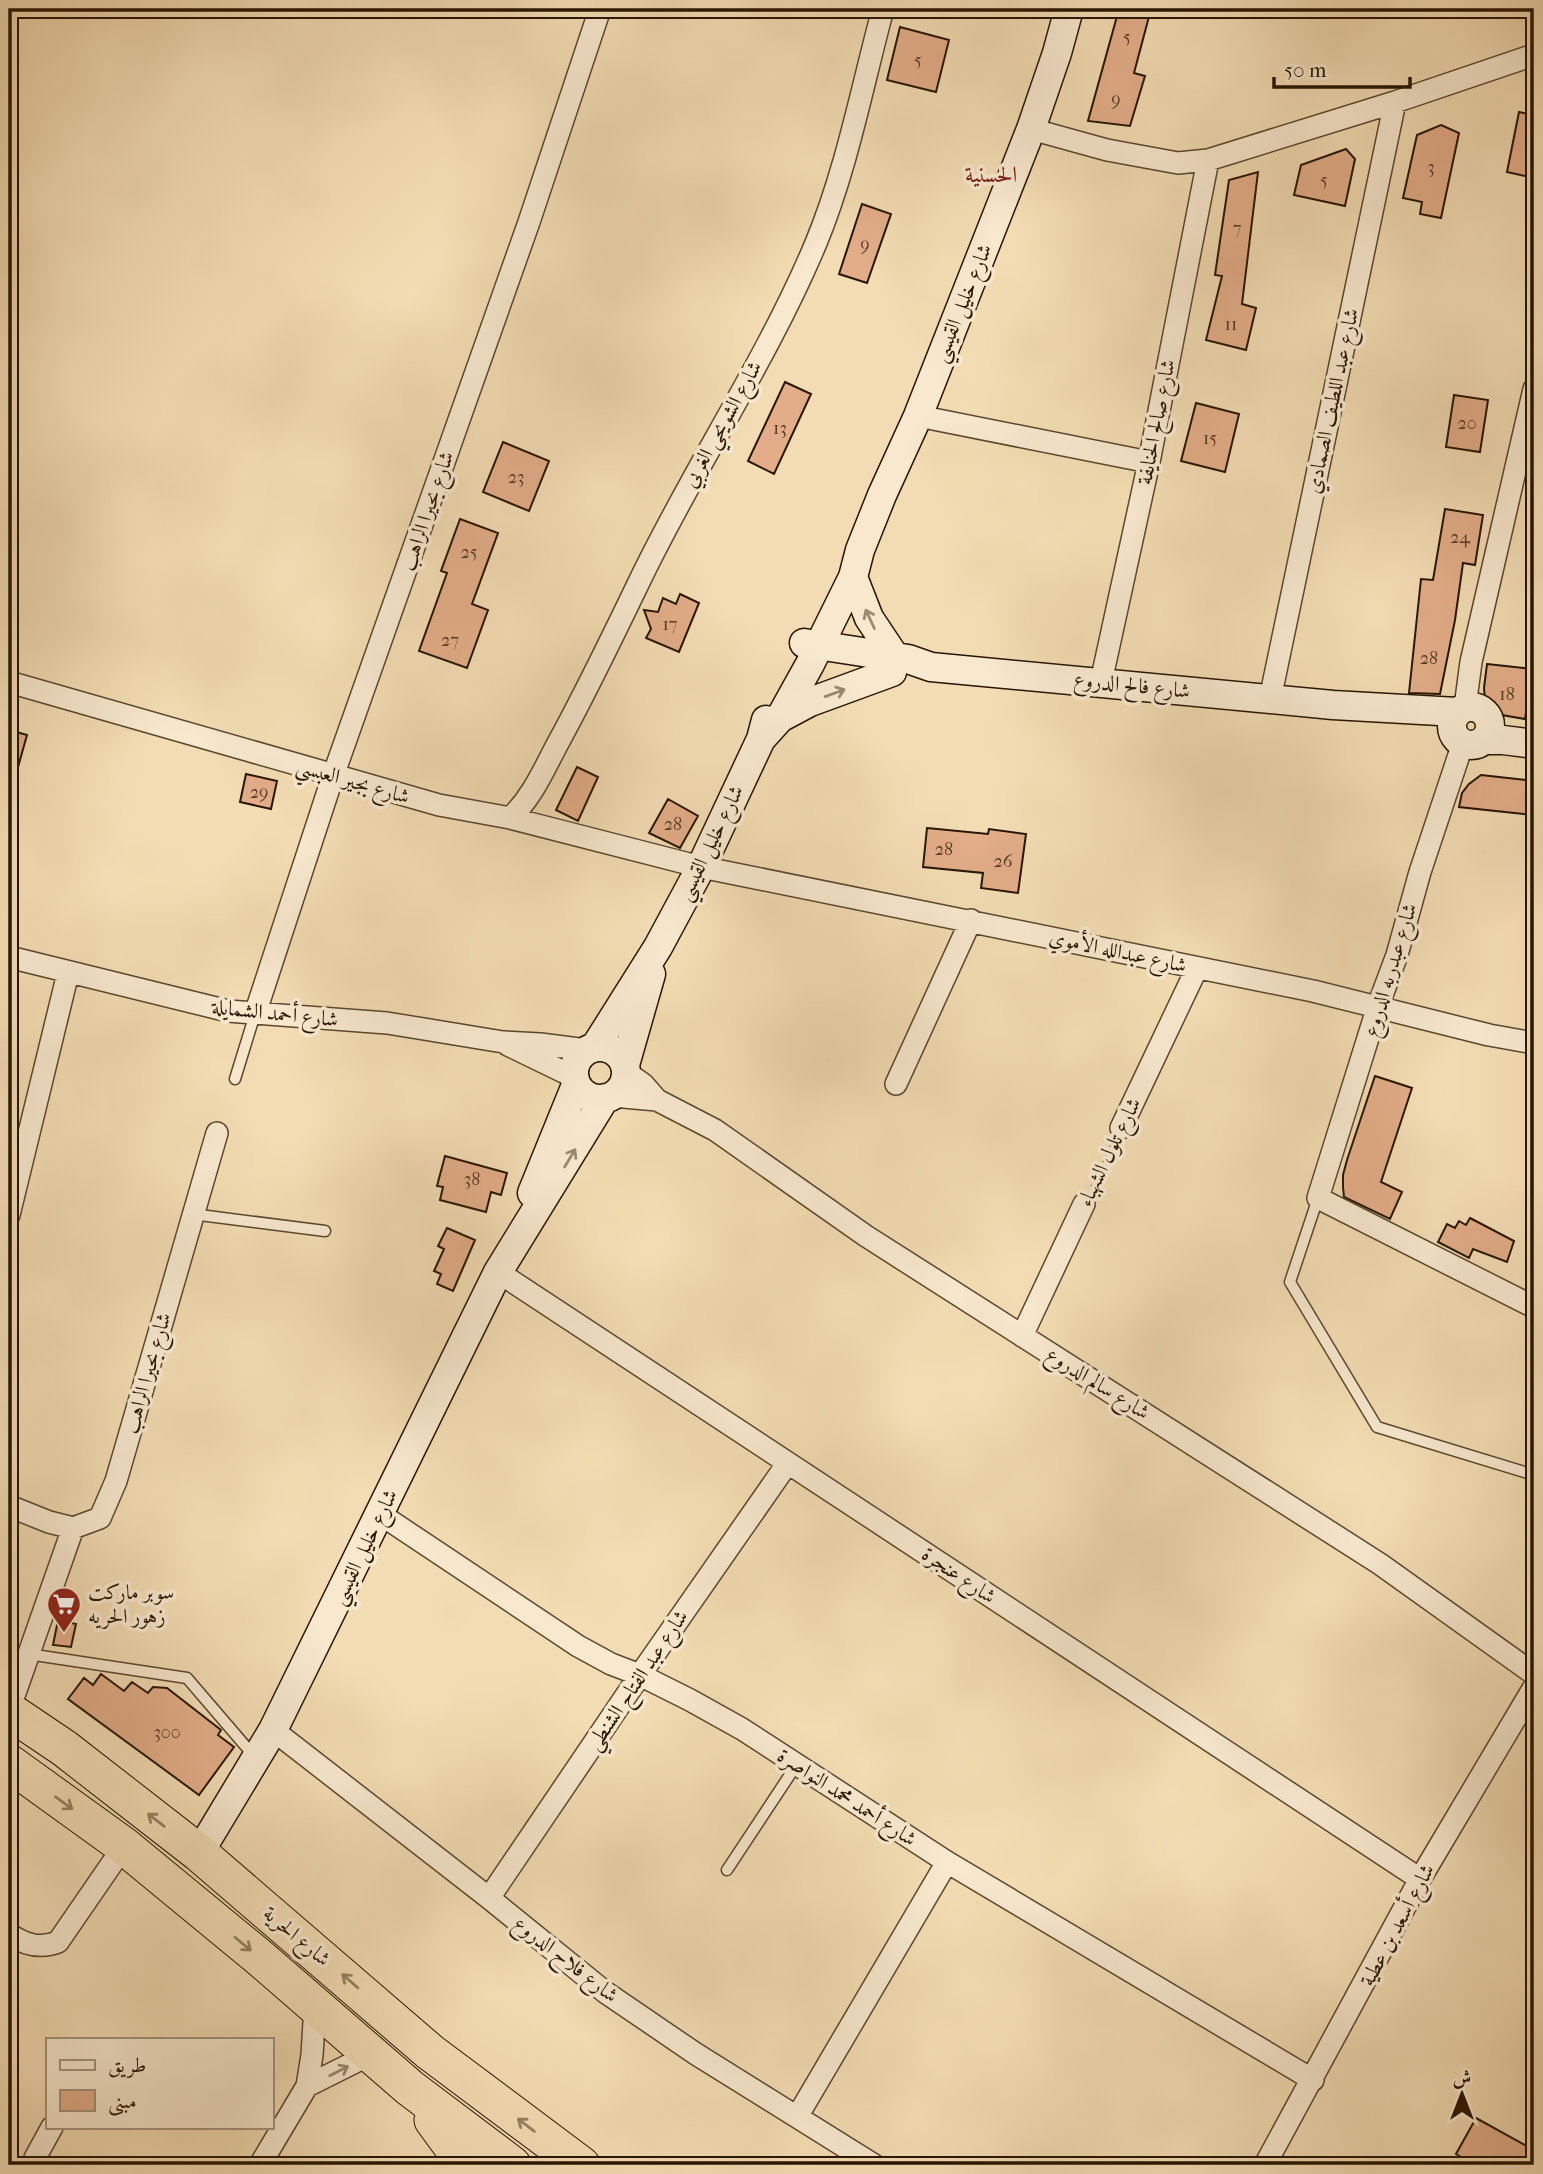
<svg xmlns="http://www.w3.org/2000/svg" width="1543" height="2174" viewBox="0 0 1543 2174" font-family="'IM FELL French Canon',Amiri,serif">
<style>
.building{fill:#e2ad88;stroke:#271500;stroke-width:2}
.lines{fill:none;stroke-linecap:round;stroke-linejoin:round}
.lane-casing{stroke:#5a472d;stroke-width:13}
.street-casing{stroke:#5a472d;stroke-width:24}
.secondary-casing{stroke:#271500;stroke-width:31}
.highway-casing{stroke:#271500;stroke-width:39}
.path{stroke:#271500;stroke-width:3.5;stroke-dasharray:2 3.5;stroke-linecap:butt}
.lane{stroke:#f7e8ce;stroke-width:10}
.street{stroke:#f7e8ce;stroke-width:21}
.secondary{stroke:#f7e8ce;stroke-width:28}
.highway{stroke:#f3dcb3;stroke-width:37}
.oneway{stroke:#998971}
.oneway2{stroke:#978262}
.labels{text-anchor:middle;dominant-baseline:central;stroke-width:7;stroke-linejoin:round;paint-order:stroke}
.number-label{font-size:18px;fill:#563b22}
.street-label{font-size:21px;fill:#271500;stroke:#f7e8ce}
.poi-label{font-size:21px;fill:#271500;stroke:#f7e8ce;text-anchor:start}
.neighbourhood-label{font-size:23px;fill:#7a1f14;stroke:#f7e8ce}
</style>
<rect width="100%" height="100%" fill="#f3dcb3"/>
<filter id="stains"><feTurbulence type="fractalNoise" baseFrequency=".00286" numOctaves="4"/><feColorMatrix values="0 0 0 0 .2 0 0 0 0 .09 0 0 0 0 .02 0 0 0 .5 -.17"/></filter>
<radialGradient id="worn" r=".72"><stop offset=".6" stop-color="#630" stop-opacity="0"/><stop offset="1" stop-color="#630" stop-opacity=".3"/></radialGradient>
<path class="building" d="M1119,9h32l-17,64 11,3 -15,50 -42,-5z
M900,27l49,13 -13,52 -49,-12z
M1519,112l15,3v63l-27,-6z
M1441,125l18,8 -18,85 -21,-4 2,-12 -19,-4 14,-63z
M1346,149l9,10 -10,47 -51,-11 7,-30z
M1258,172l-16,132 14,4 -10,42 -40,-10 16,-64 -7,-1 14,-95z
M862,204l29,10 -24,69 -28,-9z
M785,382l26,12 -37,80 -26,-13z
M1454,395l34,5 -8,52 -34,-5z
M1196,403l43,11 -14,58 -44,-11z
M503,442l46,19 -20,50 -46,-19z
M1445,509l38,6 -8,50 -12,-2 -8,57 -15,74 -31,-1 12,-114 12,1z
M460,519l38,14 -26,71 16,6 -21,58 -48,-17 28,-78 -6,-2z
M680,594l19,9 -20,49 -33,-14 5,-9 -7,-19 14,2 5,-14 13,6z
M1487,664l46,5 -8,50 -29,-5 -6,-7 -5,-7 -1,-12z
M9,730l18,5 -14,50 -4,-1z
M577,767l21,10 -20,44 -22,-11z
M246,774l31,7 -6,28 -31,-7z
M1481,775l53,6v34l-75,-8 3,-14 7,-9z
M668,799l30,17 -18,32 -31,-15z
M927,828l61,6 1,-5 37,5 -8,59 -37,-5 2,-15 -60,-6z
M1375,1076l37,12 -31,94 21,10 -12,27 -46,-22 -1,-10v-12l4,-15z
M445,1156l62,17 -6,22 -10,-3 -5,20 -46,-12 3,-13 -6,-1z
M1470,1218l44,23 -7,21 -34,-13 -4,9 -31,-16 9,-18 8,4 4,-7 7,4z
M447,1228l28,12 -22,51 -16,-7 4,-10 -7,-3 10,-22 -6,-3z
M58,1620l18,4 -5,23 -18,-2z
M101,1674l23,17 8,-9 16,11 5,-6 14,1 54,42 -3,5 16,12 -35,48 -131,-96 16,-21 9,7z
M1476,2118l58,32 -8,15h-51l-19,-11z"/>
<g class="lines">
<g class="lane-casing">
<path id="lane" d="M235,1079l20,-65
M1318,1198l-28,84 87,145 157,48
M192,1214l133,17
M28,1654l159,24 67,78
M727,1870l70,-106"/>
</g>
<g class="street-casing">
<path id="street" d="M1031,129l76,21 71,13 30,-3 187,-58 139,-47
M918,416l231,46
M9,682l430,123 71,13 191,49 612,124 176,44 45,8
M1101,682l48,-220 59,-302
M1270,699l125,-597
M1465,707l6,-45 63,-273
M1463,743l-43,129 -23,83 -19,51 -60,192 216,109
M510,818c22,-20 34,-49 48,-75 29,-53 55,-107 81,-161 55,-115 128,-222 177,-339 31,-75 46,-156 67,-234
M9,957l219,54 159,12 116,19 37,2 47,6
M255,1014l78,-238 196,-554 71,-213
M508,1045l66,32
M626,1072l17,12 14,16 58,30 151,106 514,328 154,110
M896,1084l75,-164
M612,1096l45,4
M1121,1128l76,-160
M9,1215l59,-242
M498,1272l922,607
M1022,1336l62,-132
M9,1506l40,16 24,6 27,-10 16,-37 101,-348
M380,1514l198,132 33,18 29,11 50,25 52,29 205,133 366,218
M9,1710l64,-182
M273,1730l216,168 116,94 91,62 178,111
M489,1898l151,-223 147,-211
M9,1934c16,11 31,15 49,8l66,-96
M307,2086l64,-32
M797,2117l150,-255
M35,2165v-7l17,-31
M260,2165l47,-79 5,-31 3,-49
M1265,2165l155,-286 114,-192"/>
</g>
<g class="secondary-casing">
<path id="secondary" d="M853,577l16,41 26,39
M804,643l104,16 23,8 402,38 124,7
M1452 726a19 19 0 1 1 38 0a19 19 0 1 1-38 0Z
M780,718l30,-16 82,-30
M761,739l19,-21 30,-54 43,-87 7,-27 22,-55 36,-79 113,-287 26,-76 12,-44
M1484,740h19l31,4
M574 1073a26 26 0 1 1 52 0a26 26 0 1 1-52 0Z
M595,1047l63,-100 43,-80 60,-128 5,-19
M625,1065l26,-91
M532,1193l44,-108
M199,1853l74,-123 225,-458 107,-174"/>
</g>
<g class="highway-casing">
<path id="highway" d="M9,1711l55,37 135,105 231,199 151,113
M9,1763l115,83 136,112 150,130 102,77
M433,2120l33,45"/>
</g>
<path class="path" d="M1092,1187l21,-44"/>
<use href="#lane" class="lane"/>
<use href="#street" class="street"/>
<use href="#secondary" class="secondary"/>
<use href="#highway" class="highway"/>
</g>
<defs><path id="oneway-shaft" d="M-6 0H5M1.5-3L5.5 0L1.5 3" fill="none" stroke-width="1.6" stroke-linecap="round" stroke-linejoin="round" transform="scale(1.75)"/></defs>
<g class="oneway">
<use href="#oneway-shaft" transform="translate(870 619) rotate(-115)"/>
<use href="#oneway-shaft" transform="translate(835 693) rotate(-20)"/>
<use href="#oneway-shaft" transform="translate(570 1158) rotate(-59)"/>
<use href="#oneway-shaft" transform="translate(339 2071) rotate(-27)"/>
</g>
<g class="oneway2">
<use href="#oneway-shaft" transform="translate(64 1803) rotate(36)"/>
<use href="#oneway-shaft" transform="translate(156 1820) rotate(-142)"/>
<use href="#oneway-shaft" transform="translate(243 1944) rotate(40)"/>
<use href="#oneway-shaft" transform="translate(350 1981) rotate(-139)"/>
<use href="#oneway-shaft" transform="translate(526 2125) rotate(-143)"/>
</g>
<defs>
<g id="supermarket-pin" transform="scale(1.75)"><path d="M0 17L-7.5 6A9.5 9.5 0 1 1 7.5 6Z" fill="#8f2418" stroke="#f7e8ce"/><path d="M-6-5.5h2.5l.6 2H6L4.5 2H-2.5L-4.4-4H-6ZM-1.5 3.2a1.3 1.3 0 1 0 .1 0ZM3 3.2a1.3 1.3 0 1 0 .1 0Z" fill="#fff"/></g>
</defs>
<g fill-rule="evenodd">
<use href="#supermarket-pin" x="64" y="1604"/>
</g>
<g class="labels">
<g class="number-label">
<text x="1127" y="37">5</text>
<text x="918" y="60">5</text>
<text x="1116" y="99">9</text>
<text x="1431" y="167">3</text>
<text x="1324" y="180">5</text>
<text x="1237" y="228">7</text>
<text x="865" y="244">9</text>
<text x="1231" y="324">11</text>
<text x="1467" y="423">20</text>
<text x="780" y="428">13</text>
<text x="1210" y="438">15</text>
<text x="516" y="477">23</text>
<text x="1460" y="537">24</text>
<text x="469" y="552">25</text>
<text x="670" y="624">17</text>
<text x="450" y="640">27</text>
<text x="1429" y="658">28</text>
<text x="1507" y="694">18</text>
<text x="259" y="792">29</text>
<text x="673" y="824">28</text>
<text x="944" y="849">28</text>
<text x="1003" y="861">26</text>
<text x="472" y="1179">38</text>
<text x="167" y="1732">300</text>
</g>
<g class="street-label">
<text transform="translate(962 303) rotate(-68)">شارع خليل القيسي</text>
<text transform="translate(1332 401) rotate(-78)">شارع عبد اللطيف الصمادي</text>
<text transform="translate(1156 422) rotate(-79)">شارع صالح الحنايفة</text>
<text transform="translate(722 424) rotate(-61)">شارع الشويحي الغربي</text>
<text transform="translate(427 511) rotate(-71)">شارع بحيرا الراهب</text>
<text transform="translate(1132 685) rotate(6)">شارع فالح الدروع</text>
<text transform="translate(353 781) rotate(16)">شارع بجير العبسي</text>
<text transform="translate(710 843) rotate(-64)">شارع خليل القيسي</text>
<text transform="translate(1118 951) rotate(12)">شارع عبدالله الأموي</text>
<text transform="translate(1390 970) rotate(-73)">شارع عبدربه الدروع</text>
<text transform="translate(275 1013) rotate(6)">شارع أحمد الشمايلة</text>
<text transform="translate(1109 1152) rotate(-64)">شارع تلول الشهباء</text>
<text transform="translate(147 1373) rotate(-74)">شارع بحيرا الراهب</text>
<text transform="translate(1098 1383) rotate(32)">شارع سالم الدروع</text>
<text transform="translate(364 1547) rotate(-64)">شارع خليل القيسي</text>
<text transform="translate(959 1575) rotate(34)">شارع عنجرة</text>
<text transform="translate(637 1680) rotate(-56)">شارع عبد الفتاح الشنطي</text>
<text transform="translate(847 1797) rotate(33)">شارع أحمد محمد النواصرة</text>
<text transform="translate(1397 1925) rotate(-62)">شارع أسعد بن عطية</text>
<text transform="translate(297 1936) rotate(40)">شارع الحرية</text>
<text transform="translate(566 1959) rotate(38)">شارع فلاح الدروع</text>
</g>
<g class="poi-label">
<text x="88" y="1592">سوبر ماركت<tspan x="88" dy="24">زهور الحريه</tspan></text>
</g>
<g class="neighbourhood-label">
<text x="991" y="174">الحسنية</text>
</g>
</g>
<rect width="1543" height="2174" fill="none" stroke="#f3dcb3" stroke-width="35"/>
<rect x="10" y="10" width="1522" height="2153" fill="none" stroke="#271500" stroke-width="3.5"/>
<rect x="18" y="18" width="1508" height="2139" fill="none" stroke="#271500" stroke-width="2"/>
<rect x="46" y="2038" width="228" height="91" fill="#f7e8ce" stroke="#a4947c" stroke-width="2"/>
<rect x="60" y="2060" width="35" height="10" fill="#f7e8ce" stroke="#a4947c" stroke-width="2"/>
<text x="108" y="2072" font-size="21" fill="#271500">طريق</text>
<rect x="60" y="2090" width="35" height="21" fill="#e2ad88" stroke="#a4947c" stroke-width="2"/>
<text x="108" y="2108" font-size="21" fill="#271500">مبنى</text>
<g transform="translate(1462 2094)" stroke="#f7e8ce" stroke-width="5" paint-order="stroke">
<path d="M0-5L12 26L0 18L-12 26Z" fill="#271500"/>
<text y="-10" font-size="19" font-weight="bold" text-anchor="middle" fill="#271500">ش</text>
</g>
<path d="M1274 77v10h136v-10" fill="none" stroke="#271500" stroke-width="3.5"/>
<text x="1284" y="77" font-size="21" fill="#271500" stroke="#f7e8ce" stroke-width="5" paint-order="stroke">50 m</text>
<rect width="100%" height="100%" filter="url(#stains)"/>
<rect width="100%" height="100%" fill="url(#worn)"/>
</svg>
